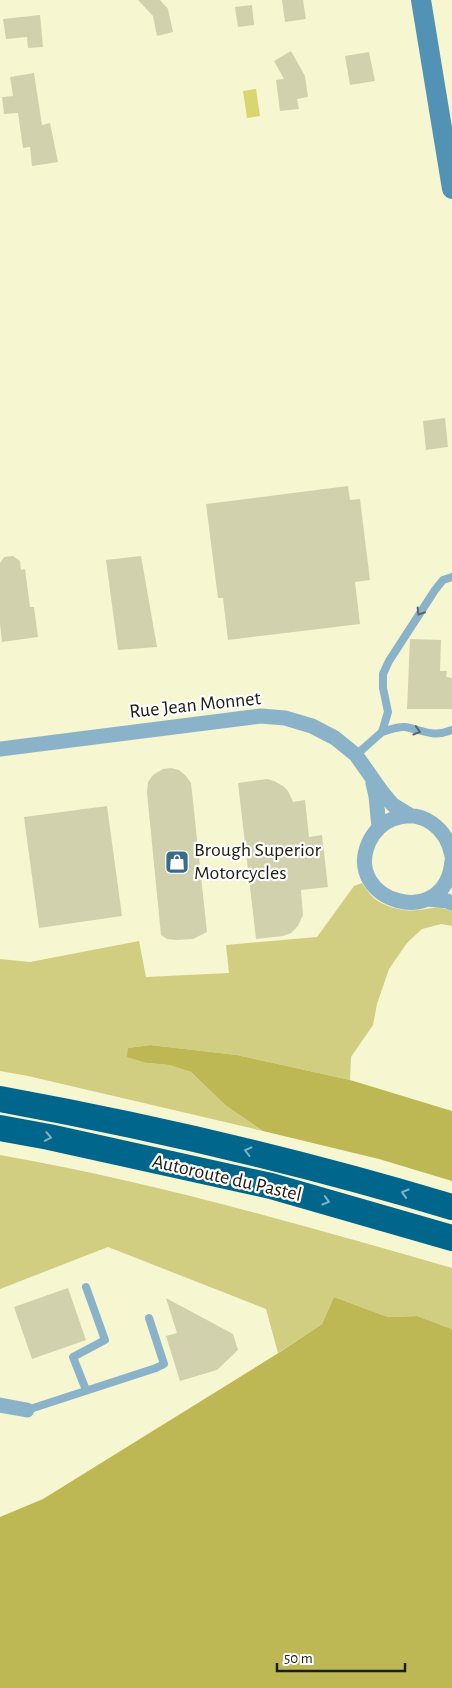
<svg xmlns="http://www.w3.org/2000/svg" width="452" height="1688" viewBox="0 0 452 1688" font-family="'Alegreya Sans',sans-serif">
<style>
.green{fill:#d1ce82}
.forest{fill:#bdb854}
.water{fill:#d9d571}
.building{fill:#d2d1ae}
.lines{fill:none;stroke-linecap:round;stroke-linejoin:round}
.lane{stroke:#8ab3ca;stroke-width:8}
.street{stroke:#8ab3ca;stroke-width:15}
.secondary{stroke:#5293b5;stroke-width:20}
.highway{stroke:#00668b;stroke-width:26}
.oneway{stroke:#54686d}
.oneway2{stroke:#80b2c5}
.labels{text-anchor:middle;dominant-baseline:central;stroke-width:4.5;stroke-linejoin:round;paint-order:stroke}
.street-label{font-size:20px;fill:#1e1e10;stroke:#fff}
.poi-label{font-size:20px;fill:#1e1e10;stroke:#fff;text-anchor:start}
</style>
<rect width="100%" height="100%" fill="#f6f6d1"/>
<path class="green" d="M362,883c4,5 8,12 13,16 11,8 28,13 42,11 15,-1 19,-5 35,1v15l-11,-2 -19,5 -15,14 -18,26 -12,35 -4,21 -22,32 -1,23 -113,-25 -87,-10 -22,3 19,15 22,2 22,7 34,33 38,26 -235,-55 -28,-5v-112l30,3 109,-21 7,36 83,-4 -3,-28 91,-8 37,-51z
M0,1155c153,27 303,70 452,113v61l-35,-13 -29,1 -54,-20 -12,27 -44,29 -12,-44 -158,-62 -108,42z"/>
<path class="forest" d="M150,1045l87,10 113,25 102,31v70l-73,-22 -116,-28 -38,-26 -34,-33 -22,-7 -22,-2 -20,-6 1,-9z
M334,1297l54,20 29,-1 35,13v359h-452v-171l43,-18 237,-147 42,-28z"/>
<path class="water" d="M256,89l4,27 -13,2 -4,-27z"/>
<path class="building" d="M138,0h22l8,9 5,23 -16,4 -4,-20z
M282,0h21l3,19 -21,3z
M252,5l2,20 -16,2 -3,-20z
M40,15l3,32 -15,1 -1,-11 -21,2 -3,-20z
M291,51l14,25 3,21 -11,2 2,10 -19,2 -4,-31 8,-1 -10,-18z
M369,52l6,29 -25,4 -5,-29z
M34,73l8,52 8,-2 8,39 -26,4 -2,-19 -7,1 -5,-35 -14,1 -2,-17 11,-1 -3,-19z
M445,418l3,29 -22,3 -3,-29z
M348,486l2,14 10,-1 10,81 -15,2 5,42 -132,16 -5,-42h-5l-12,-94z
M13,556l7,5 1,9 4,-1 5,38h4l4,30 -36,5 -2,-18v-61l4,-6z
M141,556l16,91 -39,3 -12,-90z
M410,639l31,1 -1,31h7l-1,6 6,1v31h-45z
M171,768l8,2 7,6 5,7 16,149 -14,7 -17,1 -9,-1 -6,-4 -14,-142 1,-11 5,-7 10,-6z
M267,779l7,2 9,5 5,5 5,11 12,-2 4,37 13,-2 6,52 -27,3 2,25 -5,11 -7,7 -8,3 -27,3 -18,-156z
M107,806l15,110 -83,12 -15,-111z
M68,1288l18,52 -54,19 -18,-52z
M166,1298l67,36 5,16 -21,20 -37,11 -14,-45 11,-3z"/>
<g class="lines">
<path class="lane" d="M382,732c8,-2 15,-6 23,-5 18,3 28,11 47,3
M356,755l26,-23 6,-20 -5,-24v-14l6,-13 46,-71 8,-10 9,-3
M86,1390l-13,-33 32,-17 -19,-53
M27,1410l129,-42 8,-4 -15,-46"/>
<path class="street" d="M0,749l261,-33 24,2 27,8 23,12 21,17 26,37 11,13 18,11
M373,783l3,13 3,32
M452,856c-5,-28 -30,-48 -59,-37 -11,4 -19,13 -24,23 -27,60 77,90 83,19
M428,899l19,2 5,2
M0,1405l27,5"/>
<path class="secondary" d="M421,0l31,189"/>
<path class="highway" d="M0,1099c153,28 303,63 452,108
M0,1128l49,9 222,49 181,52"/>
</g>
<defs><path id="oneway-chevron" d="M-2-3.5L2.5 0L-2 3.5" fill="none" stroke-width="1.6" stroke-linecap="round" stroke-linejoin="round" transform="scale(1.25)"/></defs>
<g class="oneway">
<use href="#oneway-chevron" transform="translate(420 612) rotate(123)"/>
<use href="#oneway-chevron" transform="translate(417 731) rotate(16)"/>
</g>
<g class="oneway2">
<use href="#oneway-chevron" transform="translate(48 1137) rotate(11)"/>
<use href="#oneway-chevron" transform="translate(248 1151) rotate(-166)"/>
<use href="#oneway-chevron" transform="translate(405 1193) rotate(-163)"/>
<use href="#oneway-chevron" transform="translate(326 1201) rotate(16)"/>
</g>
<defs>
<g id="shop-square" transform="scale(1.25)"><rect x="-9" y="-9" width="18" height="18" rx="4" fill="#376d88" stroke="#fff"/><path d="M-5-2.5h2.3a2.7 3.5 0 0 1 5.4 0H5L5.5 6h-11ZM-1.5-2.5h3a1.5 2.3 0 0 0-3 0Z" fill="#fff"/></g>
</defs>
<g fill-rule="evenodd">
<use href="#shop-square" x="177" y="862"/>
</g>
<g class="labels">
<g class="street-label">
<text transform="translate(195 705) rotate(-6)">Rue Jean Monnet</text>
<text transform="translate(227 1178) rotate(13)">Autoroute du Pastel</text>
</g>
<g class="poi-label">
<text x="194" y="850">Brough Superior<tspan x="194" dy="23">Motorcycles</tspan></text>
</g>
</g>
<path d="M277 1663v8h128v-8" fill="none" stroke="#1e1e10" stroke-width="2.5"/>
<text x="284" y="1663" font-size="15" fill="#1e1e10" stroke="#ffffff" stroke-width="4" paint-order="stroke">50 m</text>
</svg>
